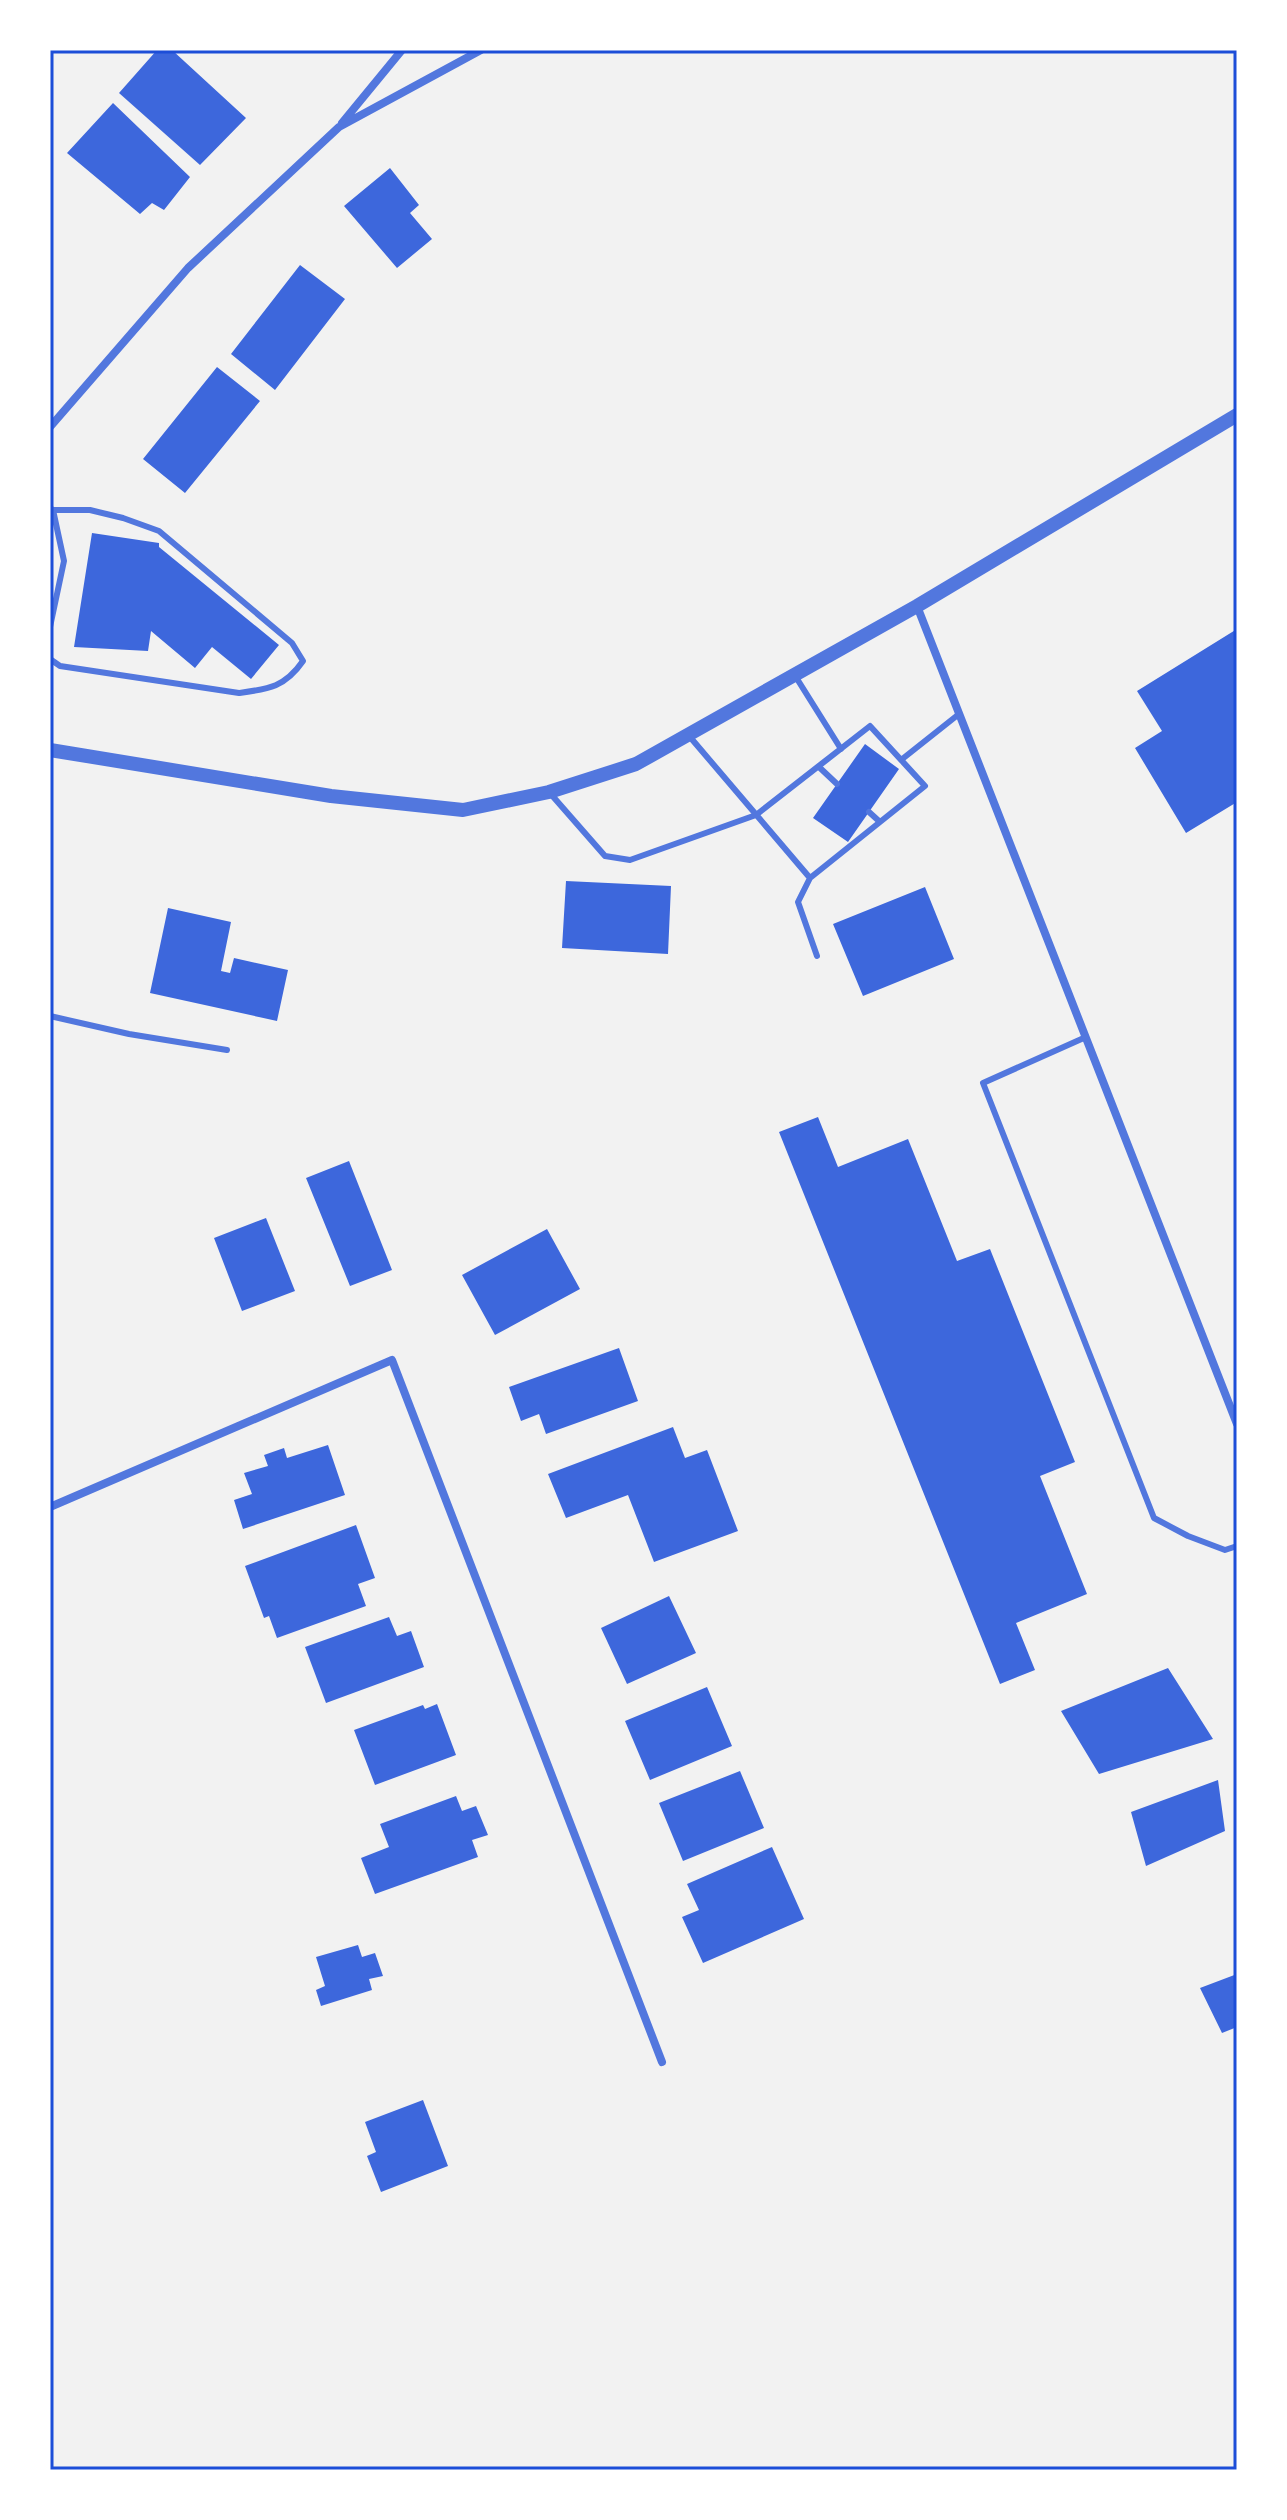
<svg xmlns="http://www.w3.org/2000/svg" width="1287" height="2520" viewBox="0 0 1287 2520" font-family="'Golos Text',sans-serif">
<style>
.building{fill:#3d67dc}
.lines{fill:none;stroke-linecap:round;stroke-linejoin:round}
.service{stroke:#5277de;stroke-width:6}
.minor{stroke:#5277de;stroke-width:8}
.tertiary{stroke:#5277de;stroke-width:14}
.neatline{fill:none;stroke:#1d4ed8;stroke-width:3}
</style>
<rect width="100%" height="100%" fill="#f2f2f2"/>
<path class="building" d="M157,50h15l74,68 -46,47 -81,-72z
M113,103l77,74 -26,33 -12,-7 -12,11 -73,-61z
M390,168l29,37 -9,8 22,26 -35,29 -53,-62z
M300,265l45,34 -70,91 -44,-36z
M217,367l43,34 -75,92 -42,-34z
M92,533l67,10v4l120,98 -28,34 -39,-32 -17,21 -44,-37 -3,20 -74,-4z
M1237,629v173l-51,31 -51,-85 27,-17 -25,-40z
M865,744l34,25 -51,73 -35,-24z
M566,881l105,5 -3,68 -106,-6z
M925,887l29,72 -91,37 -30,-72z
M168,908l63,14 -10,49 9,2 4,-15 54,12 -11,51 -127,-28z
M818,1117l20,50 70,-28 49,122 33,-12 85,213 -35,14 47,118 -71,29 19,47 -35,14 -221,-552z
M349,1161l43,109 -42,16 -44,-108z
M266,1218l29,73 -53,20 -28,-73z
M547,1229l33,60 -85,46 -33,-60z
M619,1348l19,53 -92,33 -7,-20 -18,7 -12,-34z
M673,1427l12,31 22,-8 31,81 -84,31 -26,-67 -62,23 -18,-44z
M328,1445l17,50 -102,34 -9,-29 18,-6 -8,-21 24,-7 -4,-11 20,-7 3,10z
M356,1525l19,53 -17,6 8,22 -89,32 -8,-22 -5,2 -19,-52z
M669,1596l27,57 -69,31 -26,-56z
M389,1617l8,19 14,-5 13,36 -98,36 -21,-56z
M1168,1668l45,71 -114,35 -38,-63z
M707,1687l25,59 -82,34 -25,-59z
M437,1704l19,51 -81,30 -21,-55 69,-25 2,4z
M740,1771l24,57 -81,33 -24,-58z
M1218,1780l7,51 -79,35 -15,-54z
M456,1796l6,15 14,-5 12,29 -16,5 6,17 -103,37 -14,-36 28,-11 -9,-23z
M772,1847l32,72 -101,44 -21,-46 17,-7 -12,-26z
M358,1945l4,12 13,-4 8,23 -14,3 3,11 -51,16 -5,-16 9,-4 -9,-29z
M1237,1974v53l-15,6 -22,-45z
M423,2100l25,66 -67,26 -14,-36 9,-4 -11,-30z"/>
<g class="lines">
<path class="service" d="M50,508l3,2 11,51 -14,66
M50,659l10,7 179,27c30,-4 46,-6 64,-32l-11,-18 -133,-112 -36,-13 -33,-8h-37
M794,674l47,75
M901,760l58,-46
M819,767l18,17
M549,792l56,64 25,4 126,-45 114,-89 55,60 -115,92 -120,-141
M869,812l11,10
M810,878l-12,24 19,54
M50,1016l79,18 98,16
M1086,1037l-103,46 171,435 34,18 37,14 12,-4"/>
<path class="minor" d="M342,123l60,-73
M50,427l138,-159 151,-141 142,-77
M917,606l320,818
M50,1507l342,-147 270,702"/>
<path class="tertiary" d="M50,750l281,46 132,14 86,-18 87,-28 281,-158 320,-191"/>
</g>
<rect width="1287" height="2520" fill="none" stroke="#ffffff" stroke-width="104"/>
<rect x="52" y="52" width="1183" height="2416" class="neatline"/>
</svg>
